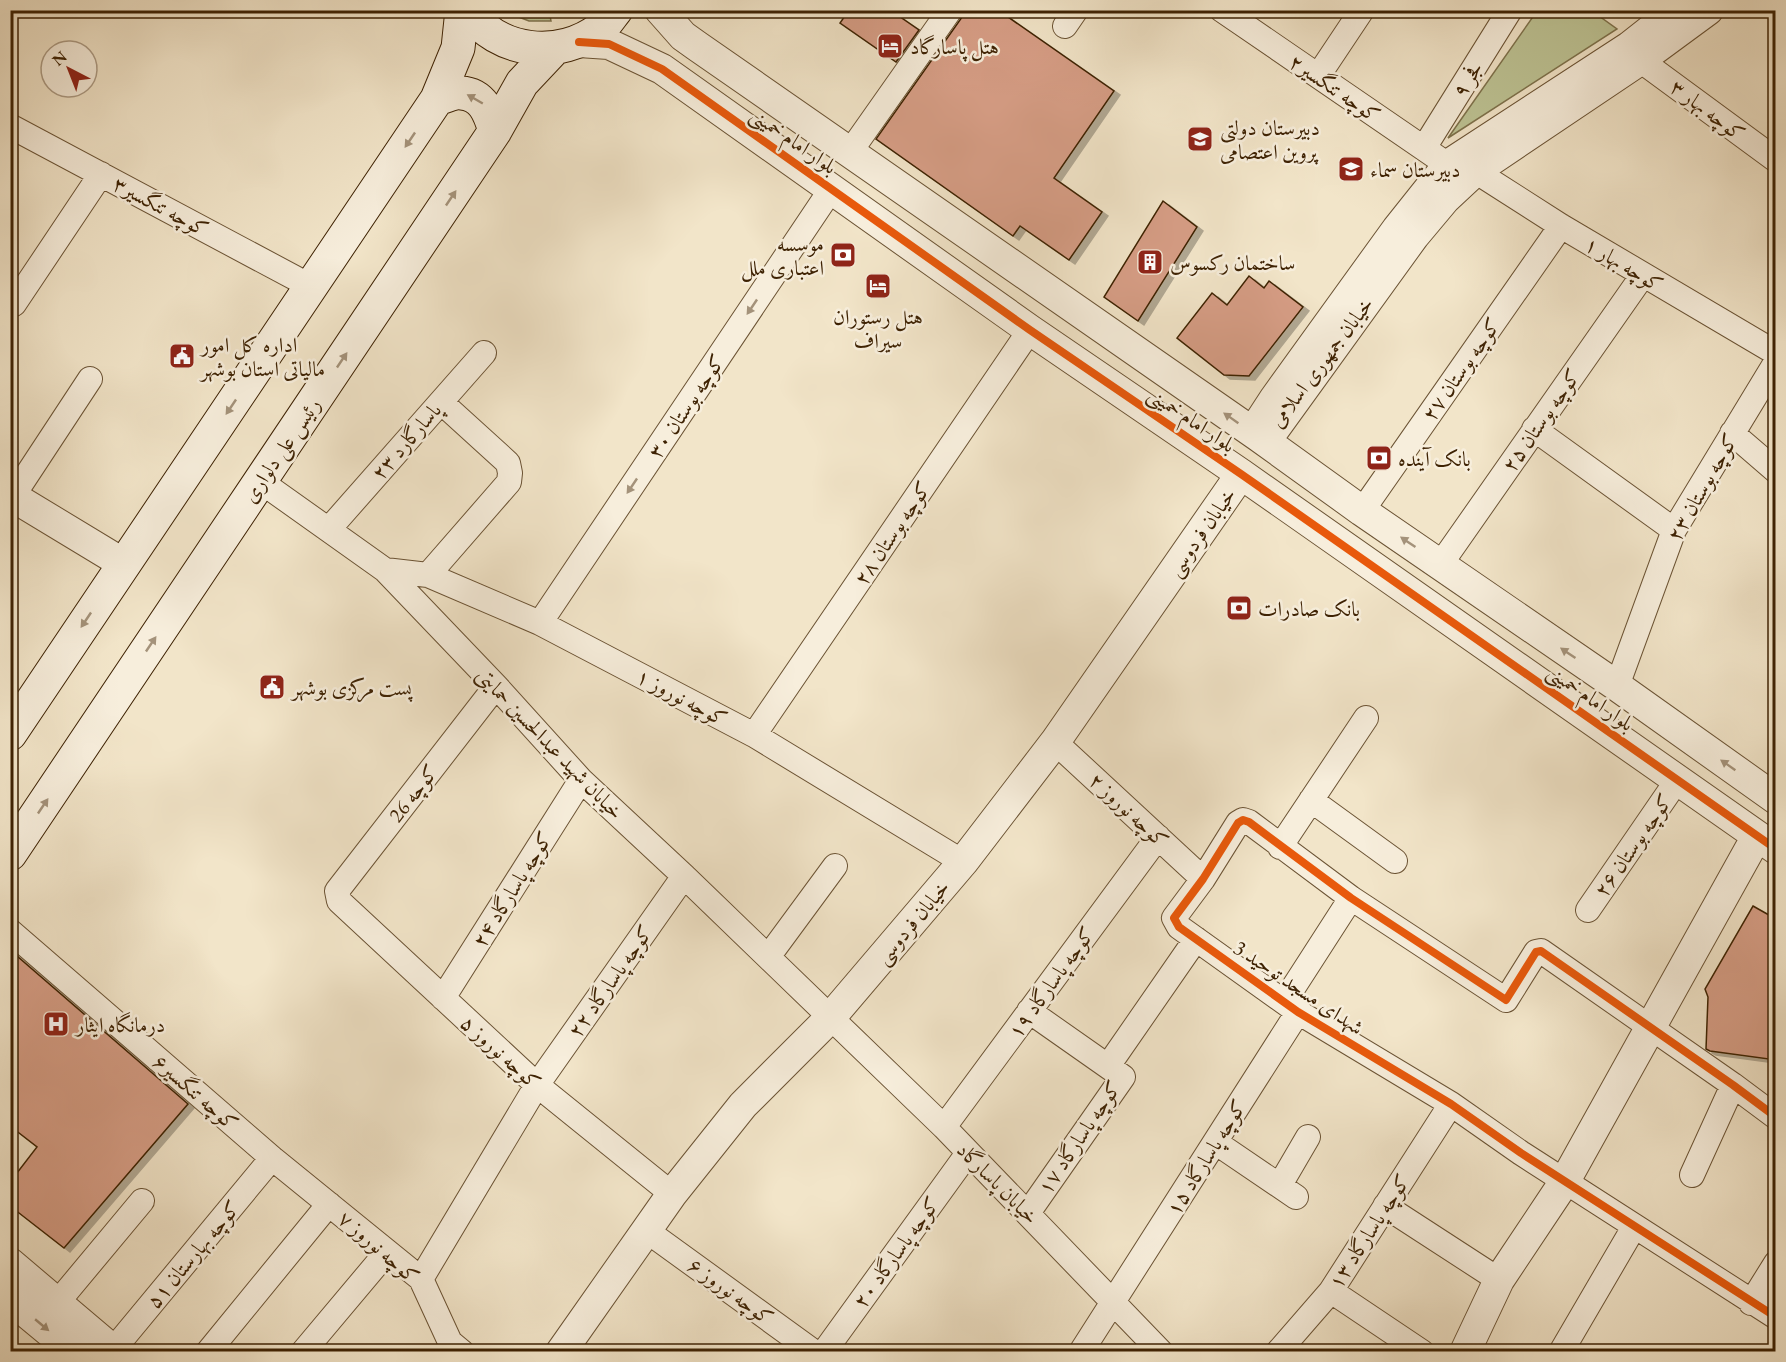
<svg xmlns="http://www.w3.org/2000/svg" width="1786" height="1362" viewBox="0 0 1786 1362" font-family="'EB Garamond',Amiri,serif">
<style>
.green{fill:#bdc394;stroke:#7e724c;stroke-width:1.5}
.building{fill:#d69d85;stroke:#3e2203;stroke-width:1.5;filter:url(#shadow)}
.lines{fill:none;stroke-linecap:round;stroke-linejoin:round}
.minor-casing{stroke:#6b5334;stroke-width:26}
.tertiary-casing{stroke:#6b5334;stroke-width:32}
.secondary-casing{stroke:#3e2203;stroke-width:35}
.minor{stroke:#f7eedc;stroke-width:24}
.tertiary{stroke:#f7eedc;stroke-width:30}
.secondary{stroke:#f7eedc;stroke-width:33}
.cycleway-casing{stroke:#f7eedc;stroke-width:11}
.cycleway{stroke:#e8590c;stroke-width:8}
.oneway{fill:#a4927a}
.labels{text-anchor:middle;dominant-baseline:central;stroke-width:5;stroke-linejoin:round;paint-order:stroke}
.poi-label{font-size:21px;fill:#3e2203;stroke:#f7eedc;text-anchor:start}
.street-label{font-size:21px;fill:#3e2203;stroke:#f7eedc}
</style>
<defs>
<filter id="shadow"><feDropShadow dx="6" dy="4" stdDeviation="0" flood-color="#0004"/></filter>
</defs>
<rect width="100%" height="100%" fill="#f2e5c9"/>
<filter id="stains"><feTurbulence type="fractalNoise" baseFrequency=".00333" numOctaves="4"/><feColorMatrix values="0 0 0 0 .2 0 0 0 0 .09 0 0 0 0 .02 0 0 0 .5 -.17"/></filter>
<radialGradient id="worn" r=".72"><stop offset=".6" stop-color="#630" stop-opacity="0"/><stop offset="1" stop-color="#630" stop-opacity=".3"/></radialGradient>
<path class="green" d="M503,11h46l2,10h-22z
M1537,11h55l25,18 -169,109z"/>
<path class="building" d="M849,10h41l29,20 -23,32 -56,-39z
M967,10h31l116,81 -60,87 48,34 -33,48 -49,-34 -7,10 -137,-97z
M1163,201l34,26 -59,94 -34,-24z
M1249,276l15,12 5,-7 34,26 -54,69 -25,-1 -47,-37 35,-45 15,12z
M1753,906l23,13v141l-66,-9 -4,-2 2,-52 -3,-8z
M10,950l178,154 -124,144 -54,-42v-24l27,-35 -27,-21z"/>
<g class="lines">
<g class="minor-casing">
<path id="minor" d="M1222,10l226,155
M1065,26l11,-16
M1640,60l136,100
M1318,76l44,-66
M10,126l302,161
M1424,148l86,-138
M850,152l100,-142
M1475,171l86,55 215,127
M14,304l87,-130
M1534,429l140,101
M1732,433l44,38
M260,481l125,89 111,116 85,94 103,96 260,251 217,225
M13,496l77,-117
M1362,511l199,-285
M329,529l155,-176
M1440,565l203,-290
M385,570l43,5 112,48 214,112 209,127
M428,575l81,-93 1,-9 -2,-10 -67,-61
M540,623l292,-435
M496,686l-159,205 2,10 198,184 135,109
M1617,686l57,-156 102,-168
M754,735l276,-405
M1055,742l148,137
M1311,800l84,61
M1280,847l86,-129
M1588,910l90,-131
M10,931l262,227 149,121 29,63 12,10
M768,957l67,-91
M443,998l138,-218
M1284,1002l67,-104
M1108,1066l88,-127
M1776,1117l-43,-32 -192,-134 -5,1 -30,48 -155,-102 -102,-76 -6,-2 -5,3 -35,56 -29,39 5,9 119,85 153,92 70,49 255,164
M944,1127l214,-290
M1215,1142l81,55
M1692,1175l41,-90
M1280,1185l28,-48
M1385,1206l114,74
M1028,1213l95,-136 -94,-66
M647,1231l167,121
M421,1279l116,-194 147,-209
M1331,1291l91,61
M57,1303l85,-102
M1751,1303l25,-40
M113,1350l159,-192
M208,1352l121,-148
M303,1352l84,-100
M824,1352l144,-199
M1081,1352l217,-340
M1278,1352l53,-61 120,-187
M1561,1352l73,-125"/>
</g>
<g class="tertiary-casing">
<path id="tertiary" d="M660,10l23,26 14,10 561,390 104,75 255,175 159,113
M1676,10l-47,37 -181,118 -51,64 -122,169 -15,23 -2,15 15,-5 141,-195 31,-37 30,-28 165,-111 68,-50
M579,42l30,2 53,25 368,261 211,144 535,375
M10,495l114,69
M10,1263l105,89
M10,1299l64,53
M561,1352l111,-158 71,-89 88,-88 132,-155 92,-120 186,-268
M1465,1352l34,-72 66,-99 192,-345"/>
</g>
<g class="secondary-casing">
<path id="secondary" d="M468,10c30,44 92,50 133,18 6,-5 10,-12 15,-18
M437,99c7,-2 17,-7 24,-6 22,1 29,21 34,38
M10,734l427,-635 21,-51 4,-38
M10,854l485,-723 27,-48 32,-34"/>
</g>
<use href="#minor" class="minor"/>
<use href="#tertiary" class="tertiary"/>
<use href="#secondary" class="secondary"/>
<g class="cycleway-casing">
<path id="cycleway" d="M579,42l30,2 53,25 368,261 211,144 535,375
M1776,1117l-43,-32 -192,-134 -5,1 -30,48 -155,-102 -102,-76 -6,-2 -5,3 -35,56 -29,39 5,9 119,85 153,92 70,49 255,164"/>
</g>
<use href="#cycleway" class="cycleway"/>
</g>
<defs><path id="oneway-solid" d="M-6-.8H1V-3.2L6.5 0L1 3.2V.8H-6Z" transform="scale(1.5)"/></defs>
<g class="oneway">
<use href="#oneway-solid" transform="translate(475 99) rotate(-150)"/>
<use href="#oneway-solid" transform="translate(410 140) rotate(124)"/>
<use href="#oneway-solid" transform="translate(451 198) rotate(-56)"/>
<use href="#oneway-solid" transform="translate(752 307) rotate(124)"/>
<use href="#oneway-solid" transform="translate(342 360) rotate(-56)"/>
<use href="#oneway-solid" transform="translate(231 407) rotate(124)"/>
<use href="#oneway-solid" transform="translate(1231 418) rotate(-145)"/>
<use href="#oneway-solid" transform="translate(632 486) rotate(124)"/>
<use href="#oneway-solid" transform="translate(1408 542) rotate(-146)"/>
<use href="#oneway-solid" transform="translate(86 620) rotate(124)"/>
<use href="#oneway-solid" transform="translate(151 644) rotate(-56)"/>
<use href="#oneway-solid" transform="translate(1568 653) rotate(-146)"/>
<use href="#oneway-solid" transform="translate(1728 765) rotate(-145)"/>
<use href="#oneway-solid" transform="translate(43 806) rotate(-56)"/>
<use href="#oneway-solid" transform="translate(42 1325) rotate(40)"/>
</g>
<defs>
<g id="hotel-square" transform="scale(1.35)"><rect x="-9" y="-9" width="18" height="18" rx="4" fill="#8f2418" stroke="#f7eedc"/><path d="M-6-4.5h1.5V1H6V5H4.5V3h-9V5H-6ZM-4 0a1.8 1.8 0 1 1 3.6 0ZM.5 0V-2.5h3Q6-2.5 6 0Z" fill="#fff"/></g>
<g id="school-square" transform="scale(1.35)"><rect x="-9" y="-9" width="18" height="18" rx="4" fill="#8f2418" stroke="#f7eedc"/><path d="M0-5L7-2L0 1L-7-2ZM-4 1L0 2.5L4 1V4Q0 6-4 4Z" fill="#fff"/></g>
<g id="bank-square" transform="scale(1.35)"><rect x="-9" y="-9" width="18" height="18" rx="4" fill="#8f2418" stroke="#f7eedc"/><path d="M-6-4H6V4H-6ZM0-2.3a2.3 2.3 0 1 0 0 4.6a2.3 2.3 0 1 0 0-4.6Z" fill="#fff"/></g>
<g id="building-square" transform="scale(1.35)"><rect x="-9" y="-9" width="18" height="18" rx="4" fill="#8f2418" stroke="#f7eedc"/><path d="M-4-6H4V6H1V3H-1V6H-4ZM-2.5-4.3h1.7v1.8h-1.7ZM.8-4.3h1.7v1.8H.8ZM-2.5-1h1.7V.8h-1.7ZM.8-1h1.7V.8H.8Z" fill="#fff"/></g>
<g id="civic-square" transform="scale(1.35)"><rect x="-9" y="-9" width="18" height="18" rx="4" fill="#8f2418" stroke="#f7eedc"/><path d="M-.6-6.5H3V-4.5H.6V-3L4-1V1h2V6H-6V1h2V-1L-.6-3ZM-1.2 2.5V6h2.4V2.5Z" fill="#fff"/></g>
<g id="hospital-square" transform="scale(1.35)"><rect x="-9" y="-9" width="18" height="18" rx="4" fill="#8f2418" stroke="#f7eedc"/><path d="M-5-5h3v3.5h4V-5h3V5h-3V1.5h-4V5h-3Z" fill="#fff"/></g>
</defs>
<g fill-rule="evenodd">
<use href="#hotel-square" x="890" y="46"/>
<use href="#school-square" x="1200" y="139"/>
<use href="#school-square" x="1351" y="169"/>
<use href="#bank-square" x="843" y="255"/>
<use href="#building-square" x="1150" y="262"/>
<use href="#hotel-square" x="878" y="286"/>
<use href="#civic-square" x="182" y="356"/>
<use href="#bank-square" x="1379" y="458"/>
<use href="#bank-square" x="1239" y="608"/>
<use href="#civic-square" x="272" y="687"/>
<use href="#hospital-square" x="56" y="1024"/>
</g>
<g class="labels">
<g class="poi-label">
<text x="910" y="46">هتل پاسارگاد</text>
<text x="1220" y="127">دبیرستان دولتی<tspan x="1220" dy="24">پروین اعتصامی</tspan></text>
<text x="1370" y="169">دبیرستان سماء</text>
<text x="824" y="243" text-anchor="end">موسسه<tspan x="824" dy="24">اعتباری ملل</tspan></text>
<text x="1170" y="262">ساختمان رکسوس</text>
<text x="878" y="316" text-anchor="middle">هتل رستوران<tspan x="878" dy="24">سیراف</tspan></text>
<text x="201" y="344">اداره کل امور<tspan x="201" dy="24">مالیاتی استان بوشهر</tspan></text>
<text x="1398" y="458">بانک آینده</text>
<text x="1258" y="608">بانک صادرات</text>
<text x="292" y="687">پست مرکزی بوشهر</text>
<text x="76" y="1024">درمانگاه ایثار</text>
</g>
<g class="street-label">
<text transform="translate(1467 79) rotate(-58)">فجر ۹</text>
<text transform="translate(1335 88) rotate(34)">کوچه تنگسیر۲</text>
<text transform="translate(1708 110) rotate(37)">کوچه بهار ۳</text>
<text transform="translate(794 140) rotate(35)">بلوار امام خمینی</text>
<text transform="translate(161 206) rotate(28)">کوچه تنگسیر۳</text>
<text transform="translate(1624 264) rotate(31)">کوچه بهار ۱</text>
<text transform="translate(1321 362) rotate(-53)">خیابان جمهوری اسلامی</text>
<text transform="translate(1461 369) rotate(-55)">کوچه بوستان ۲۷</text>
<text transform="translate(686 406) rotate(-56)">کوچه بوستان ۳۰</text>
<text transform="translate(1192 419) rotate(34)">بلوار امام خمینی</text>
<text transform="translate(1541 420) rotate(-55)">کوچه بوستان ۲۵</text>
<text transform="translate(406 441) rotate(-49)">پاسارگارد ۲۳</text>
<text transform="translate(281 450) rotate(-56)">رئیس علی دلواری</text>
<text transform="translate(1702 487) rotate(-60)">کوچه بوستان ۲۳</text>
<text transform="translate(1201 532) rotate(-55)">خیابان فردوسی</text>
<text transform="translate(892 533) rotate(-56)">کوچه بوستان ۲۸</text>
<text transform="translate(682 697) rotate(28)">کوچه نوروز ۱</text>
<text transform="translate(1591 697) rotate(35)">بلوار امام خمینی</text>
<text transform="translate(550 743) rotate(46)">خیابان شهید عبدالحسین حمایتی</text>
<text transform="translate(413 793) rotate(-52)">کوچه 26</text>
<text transform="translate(1129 810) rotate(43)">کوچه نوروز ۲</text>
<text transform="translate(1633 845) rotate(-55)">کوچه بوستان ۲۶</text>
<text transform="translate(512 889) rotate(-58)">کوچه پاسارگاد ۲۴</text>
<text transform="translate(912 922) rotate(-50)">خیابان فردوسی</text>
<text transform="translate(610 981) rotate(-55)">کوچه پاسارگاد ۲۲</text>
<text transform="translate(1051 982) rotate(-54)">کوچه پاسارگاد ۱۹</text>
<text transform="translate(1299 987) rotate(34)">شهدای مسجد توحید 3</text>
<text transform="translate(501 1052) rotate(42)">کوچه نوروز ۵</text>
<text transform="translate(196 1092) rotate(41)">کوچه تنگسیر۶</text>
<text transform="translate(1079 1137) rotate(-56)">کوچه پاسارگاد ۱۷</text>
<text transform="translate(1206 1157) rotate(-58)">کوچه پاسارگاد ۱۵</text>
<text transform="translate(998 1183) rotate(45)">خیابان پاسارگاد</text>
<text transform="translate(1369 1231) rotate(-57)">کوچه پاسارگاد ۱۳</text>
<text transform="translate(379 1247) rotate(41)">کوچه نوروز ۷</text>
<text transform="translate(896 1252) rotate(-54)">کوچه پاسارگاد ۲۰</text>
<text transform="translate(193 1254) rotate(-50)">کوچه بهارستان ۵۱</text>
<text transform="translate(731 1291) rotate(36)">کوچه نوروز ۶</text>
</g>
</g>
<rect width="1786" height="1362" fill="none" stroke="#f2e5c9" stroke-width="36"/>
<rect x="12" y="12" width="1762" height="1338" fill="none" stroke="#3e2203" stroke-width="3"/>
<rect x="18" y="18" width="1750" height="1326" fill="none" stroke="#3e2203" stroke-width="1.5"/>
<g transform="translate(69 69) rotate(318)"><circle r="28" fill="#f7eedc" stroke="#ad9c85" stroke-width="1.5"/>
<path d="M0-4.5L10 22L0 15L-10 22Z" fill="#8f2418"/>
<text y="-9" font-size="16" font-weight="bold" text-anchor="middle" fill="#3e2203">N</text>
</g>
<rect width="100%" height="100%" filter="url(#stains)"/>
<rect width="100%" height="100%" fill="url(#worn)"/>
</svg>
